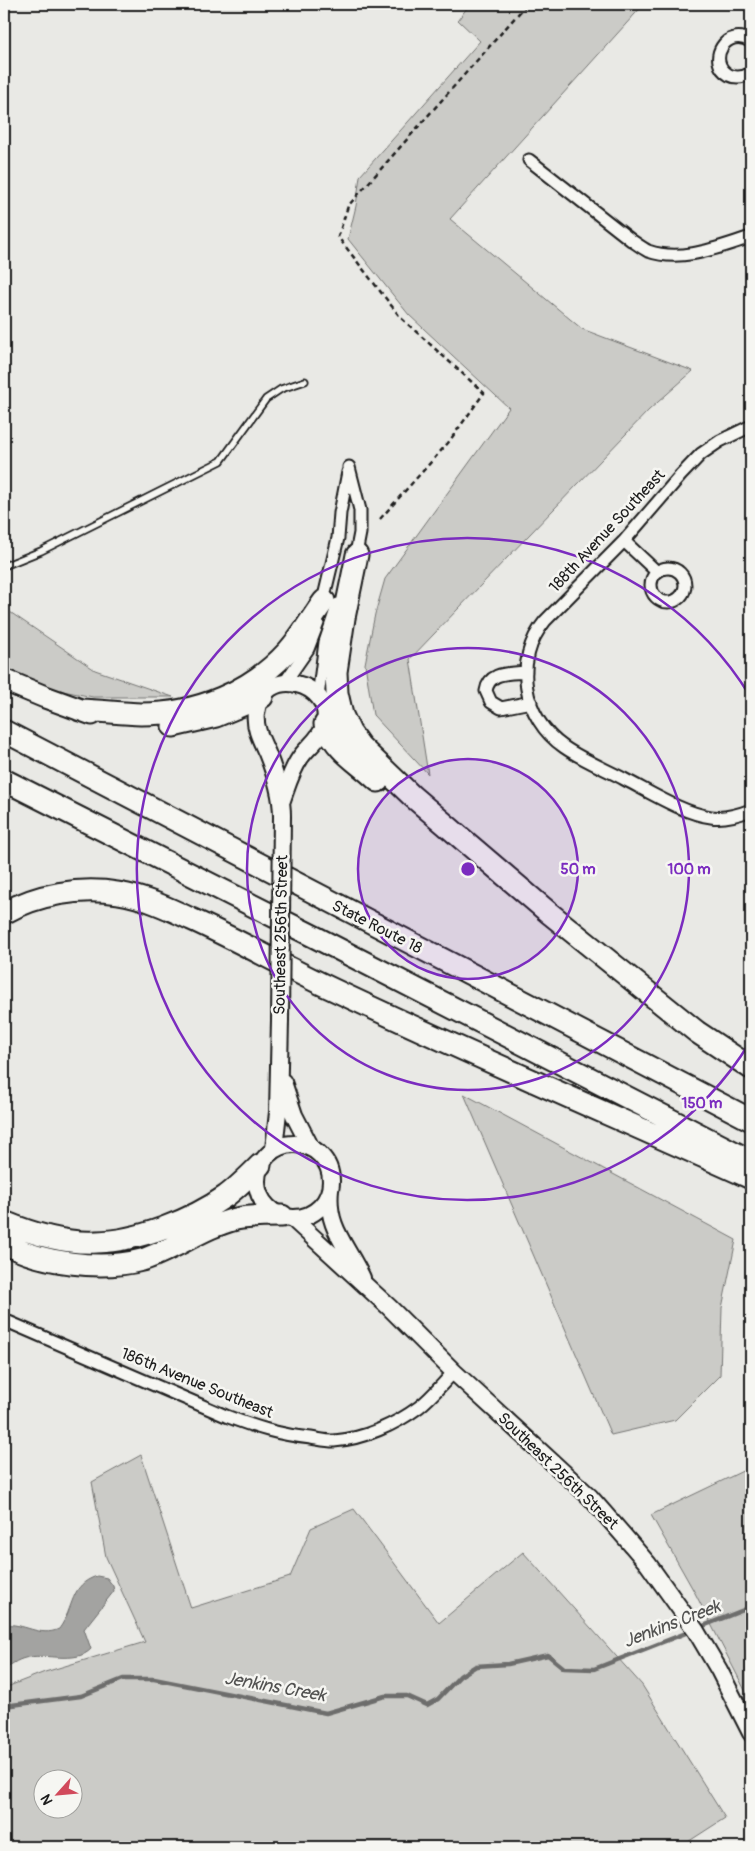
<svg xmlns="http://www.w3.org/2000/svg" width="755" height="1851" viewBox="0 0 755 1851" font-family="Pangolin,sans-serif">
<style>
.green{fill:#cbcbc7;stroke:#747472;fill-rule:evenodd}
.water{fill:#a3a3a1;stroke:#6d6d6c}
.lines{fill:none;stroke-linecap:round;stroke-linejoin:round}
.stream{stroke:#6d6d6c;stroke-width:4.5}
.service-casing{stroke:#1c1c1c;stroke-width:9}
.minor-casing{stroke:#1c1c1c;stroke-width:15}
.secondary-casing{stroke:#1c1c1c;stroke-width:20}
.motorway-casing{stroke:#1c1c1c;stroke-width:25}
.path{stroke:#1c1c1c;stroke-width:2.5;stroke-dasharray:5 4;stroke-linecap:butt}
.service{stroke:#f6f6f2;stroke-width:5.5}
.minor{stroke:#f6f6f2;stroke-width:11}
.secondary{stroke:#f6f6f2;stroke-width:16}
.motorway{stroke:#f6f6f2;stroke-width:21}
.secondary-bridge-casing{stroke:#1c1c1c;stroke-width:20;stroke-linecap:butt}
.secondary-bridge{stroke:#f6f6f2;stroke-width:16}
.ring{fill:none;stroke:#7b2cbf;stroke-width:2.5}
.labels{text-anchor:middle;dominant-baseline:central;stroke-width:5;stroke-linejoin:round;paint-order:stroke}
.street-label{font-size:16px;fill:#1c1c1c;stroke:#f6f6f2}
.water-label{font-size:18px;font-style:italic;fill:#525251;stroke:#f6f6f2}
.centre{fill:#7b2cbf;stroke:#f6f6f2;stroke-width:2.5}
.ring-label{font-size:15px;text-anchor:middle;font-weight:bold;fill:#7b2cbf;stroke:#f6f6f2;stroke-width:5;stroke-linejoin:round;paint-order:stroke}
</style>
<rect width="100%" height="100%" fill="#e9e9e5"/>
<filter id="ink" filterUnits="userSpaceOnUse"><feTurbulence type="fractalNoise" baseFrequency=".02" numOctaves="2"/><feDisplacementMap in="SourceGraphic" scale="10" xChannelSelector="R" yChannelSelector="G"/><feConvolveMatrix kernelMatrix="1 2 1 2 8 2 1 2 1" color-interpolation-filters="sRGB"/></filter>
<g filter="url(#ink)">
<path class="green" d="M470,4h174l-194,215 132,110 111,42 -44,39 -239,249 18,115 -55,-59 -8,-51 10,-50 10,-35 124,-171 -100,-93 -61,-76 8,-33 4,-30 120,-135 -22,-21z
M4,608l91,62 78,27h-80l-50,-10 -39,-17z
M464,1094l272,146 -14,68 -2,67 -45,45 -64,15z
M141,1455l50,153 99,-31 21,-49 43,-19 85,114 84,-71 119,133 83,133 -45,29h-676v-159l41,-16 100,-30 -39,-85 -14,-75zM72,1778v30h-30v-30z
M751,1467v235l-56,-109 -44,-78z"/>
<path class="water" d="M97,1576l10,2 6,8 1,5 -30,38 7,20c-15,16 -47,3 -66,9 -8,2 -15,7 -21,12v-45c19,-3 36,13 55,4 16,-22 10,-44 38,-53z"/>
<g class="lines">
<path class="stream" d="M698,1628l53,-21
M4,1706l77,-10 42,-17h31l172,34 59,-17h22l20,9 11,-6 22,-23 16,-10 32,-2 40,-9 16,13 30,1 97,-38"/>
<g class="service-casing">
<path id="service" d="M4,566l37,-15 180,-90 45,-62 15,-10 24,-8"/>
</g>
<g class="minor-casing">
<path id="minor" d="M751,42c-24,-17 -46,19 -22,33 8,4 15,2 22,-2
M529,160l102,80c6,4 11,8 17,11 34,12 71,-4 103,-14
M751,426l-31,15 -19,13 -20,21 -57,66 -79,80c-32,39 -23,97 19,126 17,12 41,22 60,32 24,12 60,35 87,38 14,2 27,-2 40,-7
M349,467l11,43v23l-5,26
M624,541l33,31
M651 585a17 17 0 1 1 34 0a17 17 0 1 1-34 0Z
M322,605l16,-67 2,-25 8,-41
M526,672c-17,2 -37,-1 -40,19l5,11 10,6 30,-6
M285,682l23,-33 10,-26
M318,697l7,-55 13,-38
M4,1320l222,96c29,11 54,19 85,22 7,1 15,3 23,3 29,-2 61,-16 85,-34 13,-10 24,-24 35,-35"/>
</g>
<g class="secondary-casing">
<path id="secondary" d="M282,816c0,-22 -7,-43 -15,-63 -6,-13 -13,-26 -11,-40 7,-50 78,-31 69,11 -4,15 -18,23 -25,34 -9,13 -13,28 -18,42
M283,1082l11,33 17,33
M257 1181a37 37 0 1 1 74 0a37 37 0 1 1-74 0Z
M274,1149l4,-37 2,-92
M330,1190c-4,38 17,55 32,88
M292,1218l97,89 65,65 136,125 34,39 24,28 48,67 23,39 32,63"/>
</g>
<g class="motorway-casing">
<path id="motorway" d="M357,555l-13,63 -8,54 1,21 5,22 8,17 10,14 52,50 136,116 149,120 54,36
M4,680l41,17 47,17
M80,710c20,1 41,3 61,4 56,0 110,-22 147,-63 14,-15 24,-34 36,-50
M325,724c14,30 31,36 53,57
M173,726l43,-10 46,-19
M4,731l747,389
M4,780l311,157 436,224
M4,913c33,-19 76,-26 114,-20 26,4 50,15 73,26 47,21 92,47 139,69 139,66 281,127 421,190
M4,1222c29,12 61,22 93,20 41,-1 95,-22 129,-46 12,-9 23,-20 34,-31
M4,1243c36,20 97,28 138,17 32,-10 61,-33 94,-41 15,-3 31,-3 46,-3"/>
</g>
<path class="path" d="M380,519l68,-76 36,-50 -83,-75 -63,-81 10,-31 179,-202"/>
<use href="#service" class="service"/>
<use href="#minor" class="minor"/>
<use href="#secondary" class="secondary"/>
<use href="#motorway" class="motorway"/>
<g class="secondary-bridge-casing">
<path id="secondary-bridge" d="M280,1020l2,-204"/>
</g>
<use href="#secondary-bridge" class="secondary-bridge"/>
</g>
</g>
<circle cx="468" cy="869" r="110" fill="#7b2cbf" fill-opacity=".12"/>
<g class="ring">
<circle cx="468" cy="869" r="110"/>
<circle cx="468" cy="869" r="221"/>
<path d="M750 1042A331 331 0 1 1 750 696"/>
</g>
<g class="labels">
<g class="street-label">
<text transform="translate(607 531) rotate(-47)">188th Avenue Southeast</text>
<text transform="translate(377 927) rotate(27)">State Route 18</text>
<text transform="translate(281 935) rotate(-89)">Southeast 256th Street</text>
<text transform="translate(197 1383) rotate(22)">186th Avenue Southeast</text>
<text transform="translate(558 1471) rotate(44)">Southeast 256th Street</text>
</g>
<g class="water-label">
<text transform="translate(672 1624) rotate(-21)">Jenkins Creek</text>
<text transform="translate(275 1687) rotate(10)">Jenkins Creek</text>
</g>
</g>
<circle cx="468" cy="869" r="8" class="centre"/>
<g class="ring-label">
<text x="578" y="874">50 m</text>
<text x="689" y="874">100 m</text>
<text x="702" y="1108">150 m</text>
</g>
<rect width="755" height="1851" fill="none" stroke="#f6f6f2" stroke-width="20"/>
<rect x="10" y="10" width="735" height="1831" fill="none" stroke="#1c1c1c" stroke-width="2" filter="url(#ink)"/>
<g transform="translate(58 1794) rotate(243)"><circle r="24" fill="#f6f6f2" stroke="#9f9f9c"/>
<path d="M0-4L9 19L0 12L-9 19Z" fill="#d1495b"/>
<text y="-8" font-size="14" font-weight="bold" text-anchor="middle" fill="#1c1c1c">N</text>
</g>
</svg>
